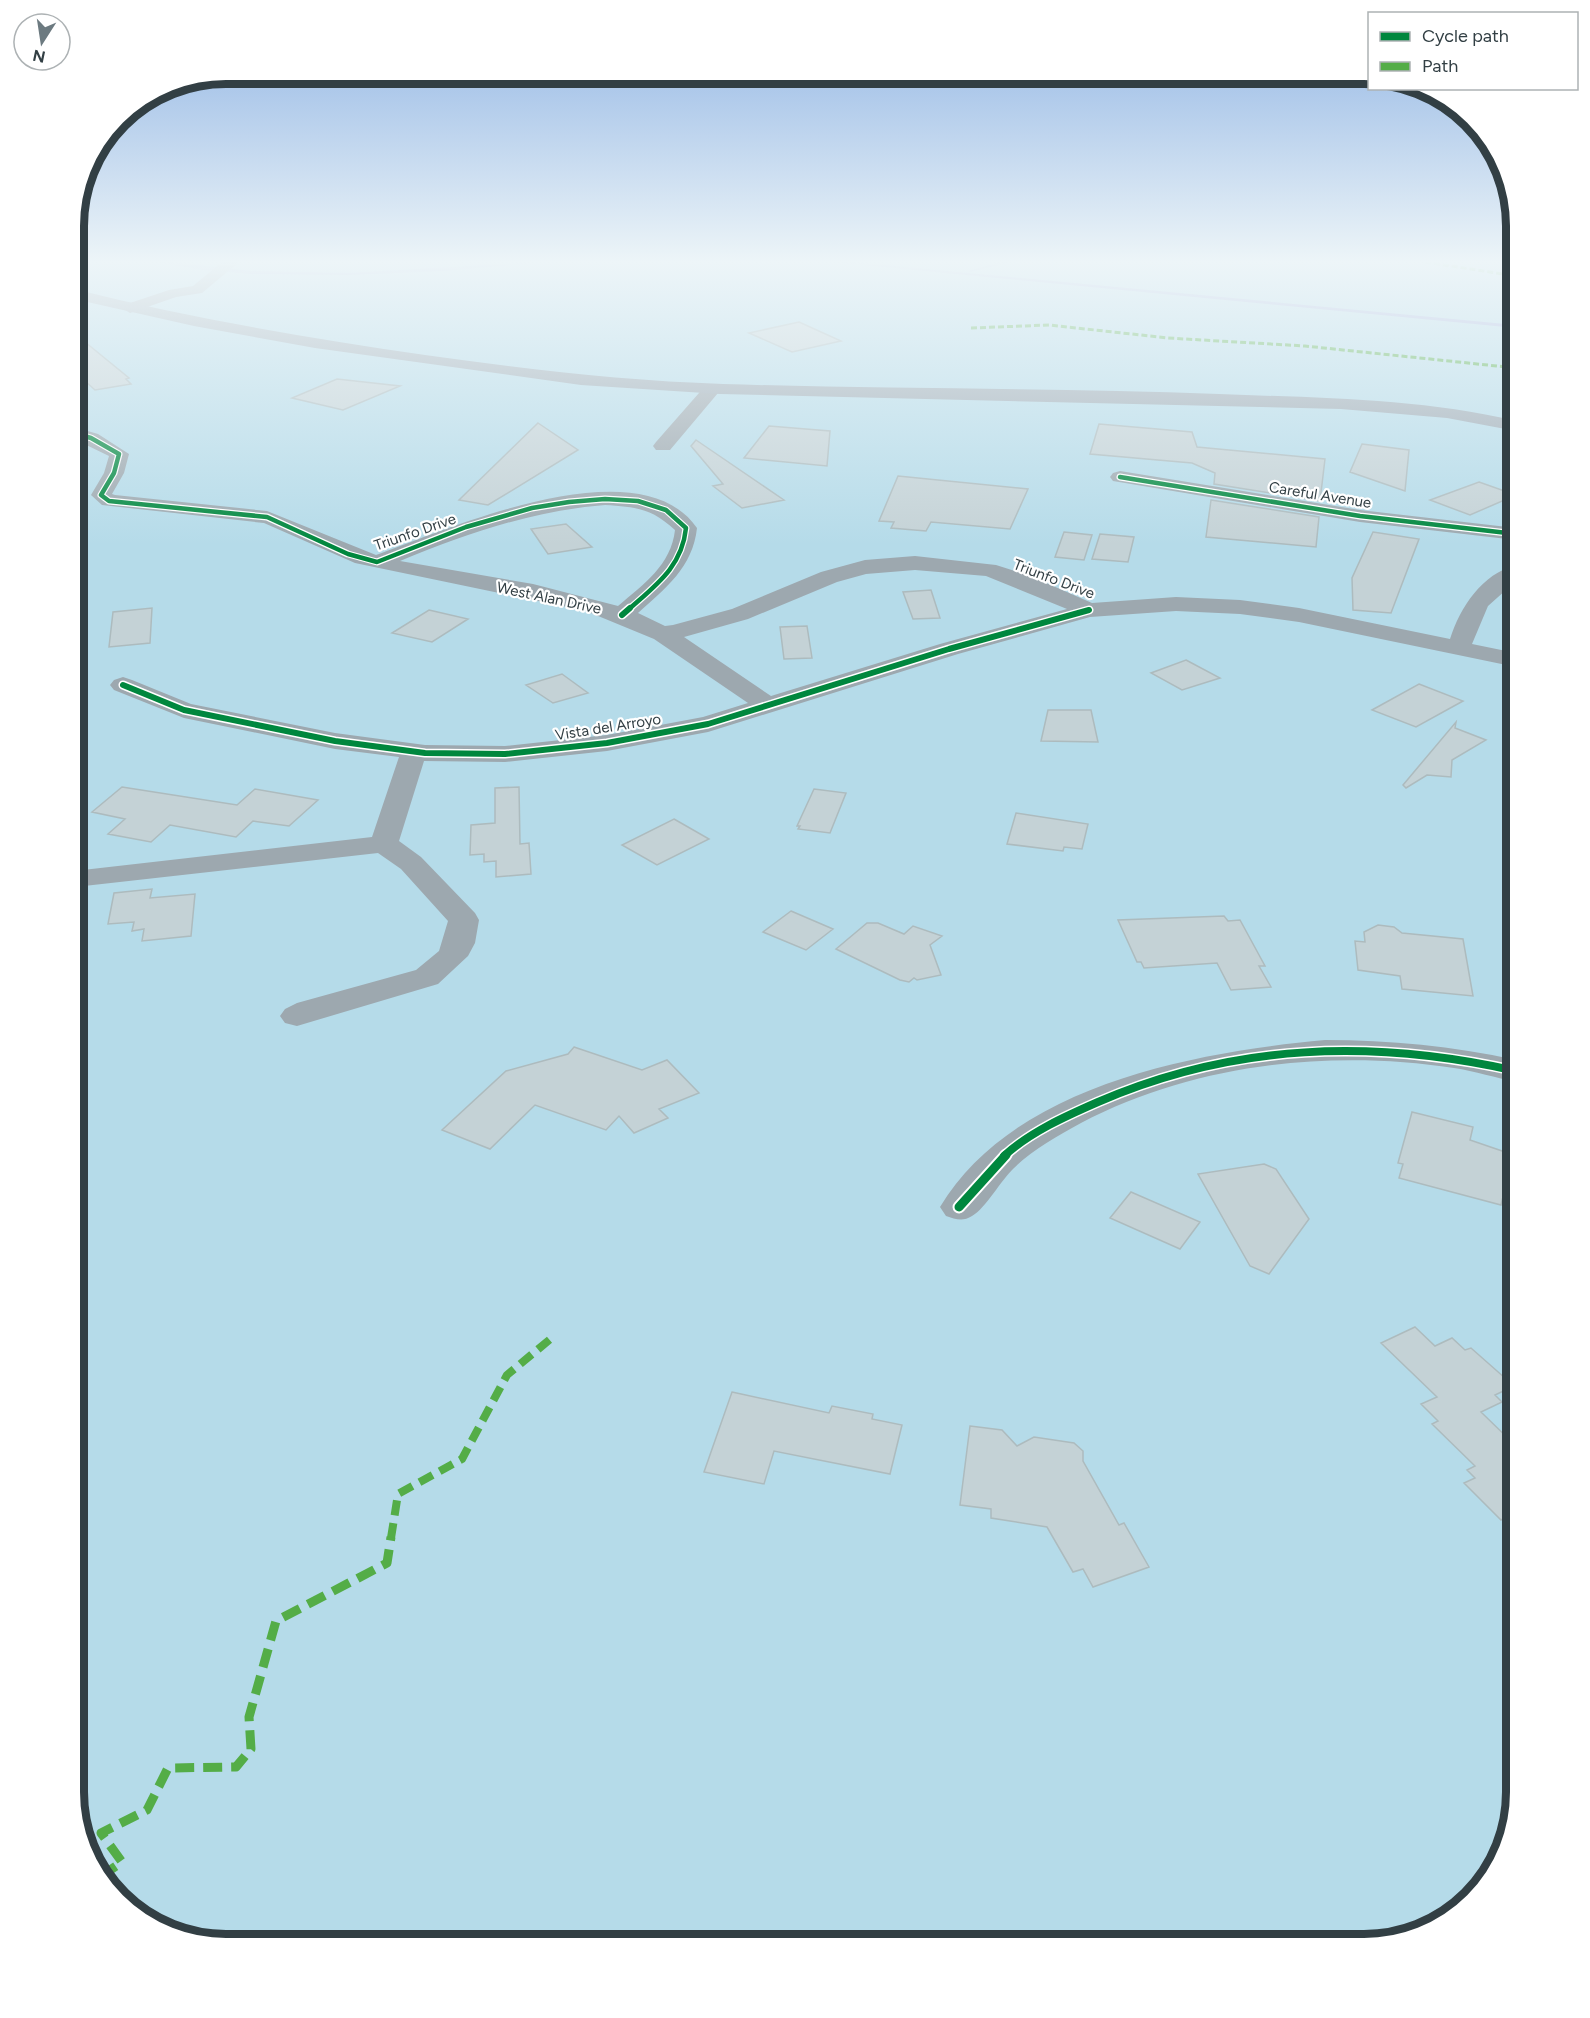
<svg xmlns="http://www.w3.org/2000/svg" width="1590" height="2018" viewBox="0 0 1590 2018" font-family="Figtree,sans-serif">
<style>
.green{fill:#b5dbe9}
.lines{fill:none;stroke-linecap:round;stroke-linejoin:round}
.stream{fill:#a5afdc;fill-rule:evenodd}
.building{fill:#c4d2d6;stroke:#adbbbe;stroke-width:1.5}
.minor{fill:#9da8af;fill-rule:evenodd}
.major{fill:#9ca9b3;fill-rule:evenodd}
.quiet-far2{stroke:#54ad47;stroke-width:3;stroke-dasharray:6 3;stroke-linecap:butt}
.quiet-far1{stroke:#54ad47;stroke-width:8;stroke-dasharray:15 8;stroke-linecap:butt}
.quiet{stroke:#54ad47;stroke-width:9;stroke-dasharray:19 9;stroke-linecap:butt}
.cycleway-far3-casing{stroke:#fff;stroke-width:7}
.cycleway-far2-casing{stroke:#fff;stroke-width:9}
.cycleway-far1-casing{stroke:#fff;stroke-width:11}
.cycleway-casing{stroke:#fff;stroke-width:13}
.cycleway-far3{stroke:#00873e;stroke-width:4.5}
.cycleway-far2{stroke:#00873e;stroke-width:6}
.cycleway-far1{stroke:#00873e;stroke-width:8}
.cycleway{stroke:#00873e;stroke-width:9}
.labels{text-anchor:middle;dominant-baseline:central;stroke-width:4.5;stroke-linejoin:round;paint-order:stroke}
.far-street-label{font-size:15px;fill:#323f44;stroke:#fff}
.rim{fill:none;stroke:#323f44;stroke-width:8}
</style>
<rect width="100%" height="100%" fill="#d8e9f0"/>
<path class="green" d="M74,262h1442v1530l-20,76 -48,51 -84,25h-1138l-76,-20 -51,-48 -25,-84z"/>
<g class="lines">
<path class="stream" d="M155,262h15l82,9 96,2 193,-11 -97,9 -96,4 -96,-1 -48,-4z
M832,262h20l664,63v3z
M1001,262h9l-40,10 -2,-1z"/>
</g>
<path class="building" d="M799,322l42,19 -49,11 -43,-19z
M74,333l55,45 -3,1 5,5 -36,6 -21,-19z
M337,379l63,7 -57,24 -51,-12z
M538,423l40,27 -90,55 -29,-5z
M1099,424l93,8 5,15 128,12 -5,42 -106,-17 1,-11 -23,-10 -102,-9z
M769,426l61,5 -3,35 -83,-8z
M696,440l88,60 -42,8 -29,-22 10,-2 -32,-38z
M1362,444l47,6 -4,41 -55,-19z
M898,476l130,13 -18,40 -79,-7 -5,9 -35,-3 3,-6 -15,-1z
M1479,482l37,13 -46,20 -40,-15z
M1211,500l108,17 -3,30 -110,-10z
M566,524l26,23 -44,7 -17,-25z
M1064,532l28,3 -8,25 -29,-3z
M1373,532l46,7 -28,74 -38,-3 -1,-32z
M1100,534l34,3 -6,25 -36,-3z
M931,590l9,28 -27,1 -10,-27z
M152,608l-2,35 -41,4 4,-35z
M429,610l39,9 -36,23 -40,-9z
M807,626l5,32 -28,1 -4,-32z
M1186,660l34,18 -38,12 -31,-17z
M562,674l26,19 -35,10 -27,-18z
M1419,684l44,17 -47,26 -44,-17z
M1048,710h43l7,32 -57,-1z
M1456,722l-1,6 31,12 -34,20 -1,17 -24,-2 -21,13 -3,-3z
M122,787l115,18 18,-16 63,11 -29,26 -36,-5 -17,16 -66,-12 -19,17 -43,-8 17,-15 -33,-7z
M519,787l1,57 9,-1 2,31 -35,3v-16l-12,1v-8l-14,1 1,-30 24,-2v-35z
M814,789l32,4 -16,40 -32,-4 2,-3h-3z
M1016,813l72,11 -6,25 -18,-2 -1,4 -56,-7z
M674,819l35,20 -52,26 -35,-20z
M152,889l-2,9 45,-4 -4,42 -49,5 2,-12 -12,2 2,-9 -26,2 6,-31z
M791,911l42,18 -27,21 -43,-18z
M1224,916l4,5 12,-1 25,46h-6l12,21 -40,3 -14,-27 -73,5 -3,-6h-4l-19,-42z
M867,923h11l26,11 9,-8 29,10 -12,9 11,30 -24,5 -3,-2 -5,4 -9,-2 -64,-31z
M1378,925l16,2 8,6 61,6 10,57 -71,-7 -2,-13 -42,-6 -3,-29 10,1 -1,-10z
M574,1047l68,23 25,-10 32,33 -40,16 9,9 -34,15 -15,-17 -13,14 -71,-25 -45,44 -48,-19 64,-59 62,-17z
M1412,1112l61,15 -3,13 35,12 11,14v7l-8,3 -7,29 -102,-27 4,-14 -5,-1z
M1264,1164l12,5 33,50 -40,55 -19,-8 -52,-92z
M1131,1192l69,30 -20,27 -70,-31z
M1415,1327l20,19 17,-8 13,12 6,-2 43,38 -19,9 7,7 -21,10 35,34v66l-15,8 -37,-37 11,-5 -8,-8 8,-4 -43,-42 6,-3 -17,-17 16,-7 -56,-54z
M732,1392l97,21 3,-7 41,8 -1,5 30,6 -12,49 -116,-23 -10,33 -60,-12z
M970,1426l32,4 15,16 17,-9 40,6 9,8v10l36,64 5,-2 25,44 -56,20 -10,-18 -10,3 -26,-45 -56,-9v-9l-31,-4z"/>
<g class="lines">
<path class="minor" d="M222,262h17l-37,31 -26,4 -46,16 -8,-5 2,-3 45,-15 24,-4z
M712,384l9,5 -3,4 -48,57h-14l-3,-4 3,-4 50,-57z
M74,427l24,7 31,20 -5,19 -12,21 3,1 152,16 109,44c72,-26 263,-111 321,-27 -4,39 -32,61 -59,85l27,13 8,-1 59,-16 89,-37 44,-12 50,-4 81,9 32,10 64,28 84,-6 64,3 59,8 151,31c10,-32 32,-65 66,-74v16l-28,25 -16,38 44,9v14l-217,-45 -59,-8 -64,-3 -86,6 -132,37 -250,78 -101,19 -102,11 -81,-1 -25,80 22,16 54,56 4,7 -4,23 -7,13 -30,28 -141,42 -12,-3 -5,-7 5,-7 12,-6 119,-33 23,-19 9,-30 -47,-52 -23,-16 -294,33 -10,-3v-12l298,-34 27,-80 -64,-8 -151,-31 -70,-28 -4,-5 4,-5 9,-3 9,3 59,24 144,29 90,12 80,1 102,-11 96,-18 45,-14 -94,-64 -68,-28 -231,-48 -91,-40 -162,-18 -11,-10 13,-22 5,-17 -35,-17zM605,505c31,2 46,3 70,25 -4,35 -31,54 -57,76l-85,-22 -133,-23c68,-28 132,-50 205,-56zM915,570l71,6 81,33 -127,35 -169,52 -87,-59 64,-18 89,-37 29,-8z
M1120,471l240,39 156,18v12l-156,-18 -247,-41 -3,-4 3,-4z
M1325,1040c66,0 127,6 191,20v22c-20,-4 -41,-11 -62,-14 -124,-19 -260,-4 -373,55 -22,12 -49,27 -67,45 -13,12 -28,40 -42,48 -9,6 -17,3 -26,0l-6,-9c73,-122 255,-155 385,-167z"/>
<path class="major" d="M74,289c116,29 233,49 351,66 99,14 198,26 298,29 165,5 331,4 496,10 100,4 199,4 297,27v10l-69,-13 -106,-9 -621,-15 -139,-9 -266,-37 -121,-22 -120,-27z"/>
<path class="quiet-far2" d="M1425,262l91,14
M971,328l78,-3 119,13 137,8 211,22"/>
<path class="quiet-far1" d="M391,1538l7,-44 64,-35 45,-84 47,-39"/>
<path class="quiet" d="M100,1877l22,-15 -21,-29 46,-23 21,-42 68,-1 15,-18 -2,-32 27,-96 111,-58 4,-26"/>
<g class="cycleway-far3-casing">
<path id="cycleway-far3" d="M74,433l17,5 28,16 -5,19 -13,22 8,6 158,16 81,37 29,8 89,-35 66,-19 37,-6 36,-3 33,2 28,9 20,18c-4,39 -30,57 -58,82
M1120,477l240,39 156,18"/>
</g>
<g class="cycleway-far2-casing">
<path id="cycleway-far2" d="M622,615l8,-7
M123,685l61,25 151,31 90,12 80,1 102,-11 101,-19 241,-75 140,-39"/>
</g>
<g class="cycleway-far1-casing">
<path id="cycleway-far1" d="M1004,1156c26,-24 62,-40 94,-54 136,-59 275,-63 418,-31"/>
</g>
<g class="cycleway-casing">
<path id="cycleway" d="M959,1207l47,-52"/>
</g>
<use href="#cycleway-far3" class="cycleway-far3"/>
<use href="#cycleway-far2" class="cycleway-far2"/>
<use href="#cycleway-far1" class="cycleway-far1"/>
<use href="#cycleway" class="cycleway"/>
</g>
<linearGradient id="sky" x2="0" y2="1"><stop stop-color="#8db2e3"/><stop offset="0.48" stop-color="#edf5f8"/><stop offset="1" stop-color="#edf5f8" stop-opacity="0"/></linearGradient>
<rect width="1590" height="545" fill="url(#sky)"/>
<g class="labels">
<g class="far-street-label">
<text transform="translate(1320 495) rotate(9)">Careful Avenue</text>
<text transform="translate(415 532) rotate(-19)">Triunfo Drive</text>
<text transform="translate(1054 579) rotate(21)">Triunfo Drive</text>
<text transform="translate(549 598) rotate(12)">West Alan Drive</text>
<text transform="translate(608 727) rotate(-9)">Vista del Arroyo</text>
</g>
</g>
<path d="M0 0H1590V2018H0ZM226 84H1364A142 142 0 0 1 1506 226V1792A142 142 0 0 1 1364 1934H226A142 142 0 0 1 84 1792V226A142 142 0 0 1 226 84Z" fill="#fff" fill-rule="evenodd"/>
<path class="rim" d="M226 84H1364A142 142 0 0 1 1506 226V1792A142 142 0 0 1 1364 1934H226A142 142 0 0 1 84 1792V226A142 142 0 0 1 226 84Z"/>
<rect x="1368" y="12" width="210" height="78" fill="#ffffff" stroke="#adb2b4" stroke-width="1.5"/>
<rect x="1380" y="32" width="30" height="9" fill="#00873e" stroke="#adb2b4" stroke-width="1.5"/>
<text x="1422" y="42" font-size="18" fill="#323f44">Cycle path</text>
<rect x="1380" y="62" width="30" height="9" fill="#54ad47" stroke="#adb2b4" stroke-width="1.5"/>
<text x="1422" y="72" font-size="18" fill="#323f44">Path</text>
<g transform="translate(42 42) rotate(192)"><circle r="28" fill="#ffffff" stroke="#adb2b4" stroke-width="1.5"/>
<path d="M0-4.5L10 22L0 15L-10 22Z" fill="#6c7a80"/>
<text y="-9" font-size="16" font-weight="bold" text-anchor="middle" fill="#323f44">N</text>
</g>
</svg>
